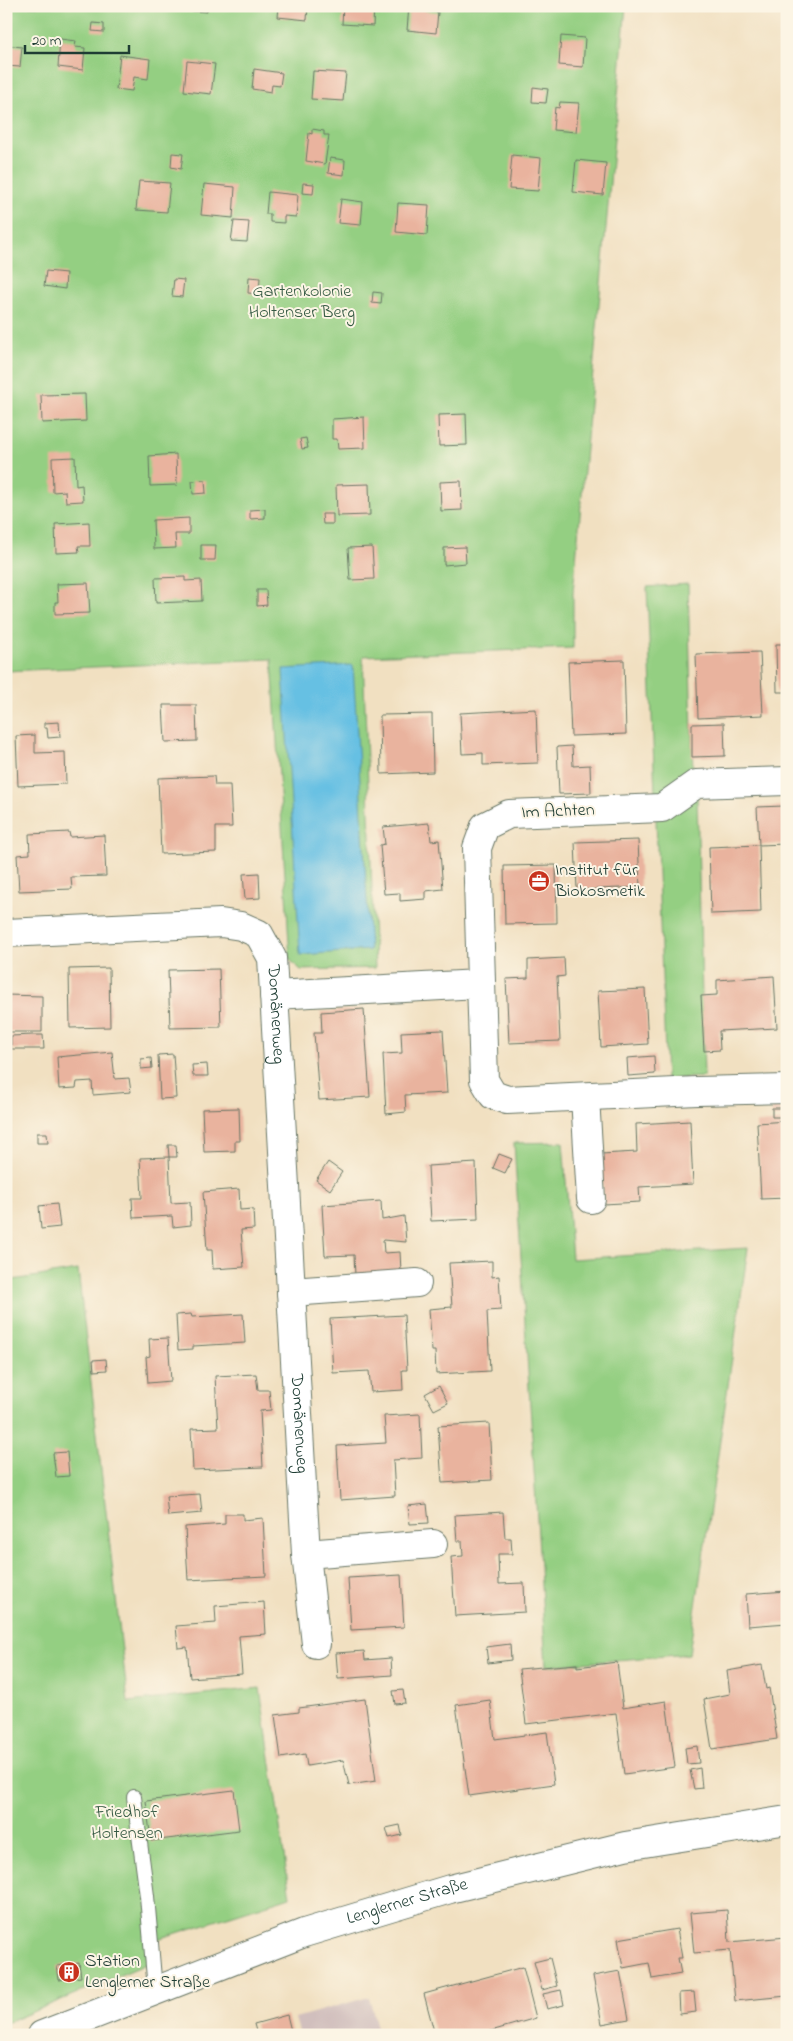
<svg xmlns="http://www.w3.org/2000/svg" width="793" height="2041" viewBox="0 0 793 2041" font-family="'Indie Flower',sans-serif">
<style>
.industrial{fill:#d1bfbd}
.green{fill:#94cf82;stroke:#5a865b}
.water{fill:#66c0e3;stroke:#427e8c}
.building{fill:#e9b39e}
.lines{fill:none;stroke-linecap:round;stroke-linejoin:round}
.lane-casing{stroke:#687665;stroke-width:16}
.street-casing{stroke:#687665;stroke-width:30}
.lane{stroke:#fff;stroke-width:14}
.street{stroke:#fff;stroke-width:28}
.labels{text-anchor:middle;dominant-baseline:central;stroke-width:4;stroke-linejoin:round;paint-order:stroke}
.park-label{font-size:18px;fill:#365a44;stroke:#fcf5e5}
.street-label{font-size:18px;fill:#1f3d34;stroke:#fcf5e5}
.poi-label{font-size:18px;fill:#1f3d34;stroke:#fcf5e5;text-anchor:start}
</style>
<rect width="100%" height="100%" fill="#fcf5e5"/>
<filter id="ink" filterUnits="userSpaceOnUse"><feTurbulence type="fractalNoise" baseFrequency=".02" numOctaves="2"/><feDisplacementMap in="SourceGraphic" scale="10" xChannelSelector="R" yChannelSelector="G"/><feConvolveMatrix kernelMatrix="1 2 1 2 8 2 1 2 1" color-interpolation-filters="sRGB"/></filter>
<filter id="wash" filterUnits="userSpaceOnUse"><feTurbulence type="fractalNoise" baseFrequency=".0096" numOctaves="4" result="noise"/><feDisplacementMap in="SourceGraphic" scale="20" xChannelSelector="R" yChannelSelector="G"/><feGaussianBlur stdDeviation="1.12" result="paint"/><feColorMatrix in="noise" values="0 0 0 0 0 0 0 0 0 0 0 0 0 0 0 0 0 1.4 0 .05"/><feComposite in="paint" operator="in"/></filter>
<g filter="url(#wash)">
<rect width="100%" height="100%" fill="#f1e0c1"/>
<path class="industrial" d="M369,1997l10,38h-79l-5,-17z"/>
<path class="green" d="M6,6h620l-53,587v55l-210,8 12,312 -74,2 -11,-10 -18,-301 -266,12z
M688,584l5,191 4,21 7,281 -38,2 -19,-492z
M563,1142l9,117 176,-11 -59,406 -143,12 -32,-523z
M78,1270l50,432 132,-14 30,209 -135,43 -6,23 -143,60v-742z"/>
<path class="water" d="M353,665l17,285 -70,5 -17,-286z"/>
<g id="blocks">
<path class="building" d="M178,6h29v6l-30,-2z
M279,6h29l-1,14 -29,-3z
M343,6h31l-1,20 -31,-2z
M409,6h16v5l13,1 -2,21 -29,-3z
M93,23l11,1v8l-12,-1z
M561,36l24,2 -2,29 -24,-2z
M60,39l16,2 -1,6 10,1 -2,22 -25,-3z
M6,45l16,2 -2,20 -14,-1z
M120,55l30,4 -2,20 -14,-2 -2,14 -16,-2z
M187,61l28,3 -4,30 -27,-3z
M254,69l28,4 -2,13 -8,-1 -1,7 -19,-3z
M313,71l33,2 -3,28 -32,-2z
M533,87l15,2 -2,14 -14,-1z
M560,102l19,1 -3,29 -23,-2 2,-23 4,1z
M312,129l12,2v4h5l-4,29 -19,-3 3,-28 3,1z
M172,153l11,1 -2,15 -10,-2z
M512,155l29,3 -3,33 -29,-2z
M330,158l15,2 -1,15 -16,-2z
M576,160l30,3 -3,32 -30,-3z
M139,181l31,2 -3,29 -31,-2z
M303,183l11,1 -1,10 -11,-1z
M204,184l31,3 -2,31 -32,-3z
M268,192l30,3 -2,22 -12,-1v7l-14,-1v-8h-4z
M341,199l22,3 -2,23 -23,-2z
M398,203l31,2 -2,30 -31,-3z
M234,221l15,1 -2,20 -16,-1z
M46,271l20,2 -1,16 -21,-3z
M249,277l11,1 -1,16 -11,-1z
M174,279l10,1 -2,17 -10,-1z
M373,292l9,1 -1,11 -9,-1z
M85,394l1,27 -44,2 -1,-28z
M466,414l1,31 -28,1 -1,-31z
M364,417l1,31 -27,1 -1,-10h-5v-20z
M306,438l2,10 -6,1 -2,-10z
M176,454l1,31 -27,1 -1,-30z
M75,457l1,29 6,-1 1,16 -17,1 -1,-11 -12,1 -1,-34z
M205,480l1,13 -13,1 -1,-13z
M461,481l1,29 -21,1 -1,-29z
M369,484l1,31 -33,1 -1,-31z
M265,509v9l-15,1v-9z
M322,514h11v10h-10z
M189,518v16h-14l1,14 -22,1 -1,-29z
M89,522l1,24h-12l1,6 -23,1 -1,-29z
M201,545h15l-1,15h-14z
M372,547l2,32 -24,1 -2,-32z
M465,547l1,16 -22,2v-17z
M185,577v4l16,-1 1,21 -46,2 -1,-25z
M88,583l2,30 -35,1v-12h3l-1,-18z
M257,590h9l1,15 -10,1z
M776,644h11v48h-10z
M760,652l3,63 -65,3 -2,-64z
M624,660l2,74 -55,2 -3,-74z
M163,705h33l1,36 -32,1z
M536,709l2,54 -55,2v-12l-21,1 -2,-41z
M432,714l1,58 -52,2 -1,-59z
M59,722l1,15 -12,1 -1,-10h-3v-5z
M724,723l1,33 -33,1v-33z
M35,735v18l30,-1 1,32 -48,2 -2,-50z
M572,746l1,20 17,-1 1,28 -32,1 -2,-47z
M214,776l1,9h15l2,42h-16v25l-55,2 -3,-76z
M784,806l2,38 -27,1 2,67 -50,2 -2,-67 50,-2 -2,-38z
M429,823l2,18 8,-1 4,49 -17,2v8l-26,2v-8l-16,1 -4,-49 5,-1 -2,-17z
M69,832l1,5 34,-2 2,41 -35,1 1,12 -53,2 -2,-36 13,-1 -1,-20z
M638,840l2,47 -63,3 -2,-48z
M556,865l1,58 -52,1 -1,-58z
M259,873l1,25 -15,1 -2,-25z
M564,958l1,18 -8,1 3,64 -51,2 -3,-64 22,-1v-18z
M109,968l1,59 -40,1 -1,-59z
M219,969l2,58 -51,1 -2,-58z
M774,976l3,52 -58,3 1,19 -16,1 -3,-55 16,-1v-15z
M645,989l3,55 -47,3 -3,-56z
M6,995l36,1v36h-36z
M364,1009l6,88 -51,3 -5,-67h8l-1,-21z
M443,1030l4,63 -42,2 1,17 -20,2 -3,-60 19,-1 -1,-21z
M33,1035h10l1,14h-33v-13z
M112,1052l3,27 14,-1 2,14 -38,3 -1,-14 -15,1 -1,6 -17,1 -2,-32z
M173,1054l3,44 -16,1 -2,-44z
M654,1056l1,18 -27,2 -1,-18z
M151,1058l1,10 -11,1v-10z
M207,1064l1,12h-15l-1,-11z
M239,1108l1,33h-5v10l-31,1 -2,-43z
M772,1108h9v9h-9z
M690,1121l3,63 -54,3 1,15 -36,2 -3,-50 36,-2 -1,-28z
M787,1121v77l-26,1 -4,-76z
M37,1133h10l1,10h-11z
M168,1145h8l1,12h-8z
M499,1154l13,5 -7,14 -12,-5z
M169,1157l2,46 19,-1 1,23 -18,2 -1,-11 -39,2 -1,-20h10l-2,-40z
M328,1162l14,10 -12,18 -14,-10z
M476,1163l2,56 -47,2 -3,-55z
M239,1189l1,21 13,-1 1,20 -13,1 3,37 -31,2 -1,-19h-5l-4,-58z
M381,1201l1,19 22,-4 2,26 -23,-2 1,13 16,-1 1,20 -46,3 -1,-20 -29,1 -3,-51z
M57,1204l3,23 -19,2 -2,-23z
M492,1261v16l7,-1 2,34 -14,1 3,60 -54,3 -1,-23h-3l-3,-42 23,-2 -3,-44z
M191,1314l1,3 51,-3 2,29 -52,3v3l-15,1 -2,-35z
M404,1315l3,55h-5l1,20 -32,2 -2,-21 -36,2 -3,-54z
M168,1338l3,43 -23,2 -2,-26 4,-1 -1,-17z
M106,1359l1,11 -13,1 -1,-11z
M256,1374l2,16h11l2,20 -11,1 3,56 -70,3 -2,-41 27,-1 -3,-52z
M439,1386l9,17 -14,7 -9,-16z
M420,1414l2,44 -29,2 2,36 -55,4 -3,-54 49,-3 -2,-27z
M489,1423l3,57 -50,3 -4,-57z
M67,1452l2,24 -13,1 -3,-24z
M200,1494l2,19 -34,3 -2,-20z
M427,1504l2,19 -19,1 -2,-18z
M503,1512l2,26h6l1,16h-14l1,30 25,-1 1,29 -70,4 -4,-59 12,-1 -1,-15h-5l-2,-26z
M225,1514h18v6l20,-2 3,58 -78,4 -3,-53 40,-3z
M401,1575l3,52 -53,3 -3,-52z
M787,1591v32l-39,3 -2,-32z
M264,1602l2,32 -27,2 3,38 -52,4 -3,-31 -9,1 -2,-22 40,-3 -1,-17z
M510,1644l1,16 -23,3 -2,-16z
M364,1651l1,9 26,-2 1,17 -54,4 -2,-26z
M617,1662l6,46 43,-7 9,66 -51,7 -8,-61 -90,11 -7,-55 58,-5v3z
M762,1665l4,24 3,-1 8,51 -65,10 -8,-50 26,-5 -3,-23z
M403,1690l2,13 -10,1 -2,-13z
M365,1699l11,82 -27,4 -6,-25 -36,6 -2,-12 -24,4 -6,-43 24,-3v-4z
M490,1700l5,39 52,-7 7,52 -85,12 -13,-91z
M697,1746l2,17 -12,1 -2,-16z
M700,1768l2,20 -8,1 -4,-19z
M234,1790l5,40 -88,11 -5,-40z
M400,1825l2,10 -13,3 -3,-10z
M727,1910l2,32 58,-5v59l-52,5 -5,-51 -36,3 -4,-40z
M677,1929l5,29h-4l3,16 -29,5 -3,-16 -26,5 -5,-29z
M550,1958l7,28 -15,4 -8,-28z
M79,1963l2,14 -22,3 -2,-14z
M523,1967l13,51 -59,17h-42l-11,-41z
M620,1971l9,48 -27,5 -9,-48z
M561,1990l3,15 -17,4 -4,-15z
M694,1992l2,20 -16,2 -1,-21z
M287,2015l5,20h-35l-3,-11z"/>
</g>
</g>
<g filter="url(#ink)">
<use href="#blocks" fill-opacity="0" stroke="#687665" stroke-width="1"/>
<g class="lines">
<g class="lane-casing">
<path id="lane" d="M134,1797l13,99 8,94"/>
</g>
<g class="street-casing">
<g id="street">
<path d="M787,781l-91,3 -34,24 -153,6 -24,12 -8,22 7,232 9,15 14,5 190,-9 90,-2"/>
<path id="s1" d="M6,933l215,-10 20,3 18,8 13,24 34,596 10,90"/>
<path d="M274,995l205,-11"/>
<path d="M585,1097l6,102"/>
<path d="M291,1292l126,-9"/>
<path d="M306,1554l127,-10"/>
<path id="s2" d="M42,2035l262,-102 146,-44 175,-43 162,-26"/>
</g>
</g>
<use href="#lane" class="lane"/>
<use href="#street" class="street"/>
</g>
</g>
<defs>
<g id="office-disc" transform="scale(1.125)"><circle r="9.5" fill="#c8321e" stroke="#fcf5e5"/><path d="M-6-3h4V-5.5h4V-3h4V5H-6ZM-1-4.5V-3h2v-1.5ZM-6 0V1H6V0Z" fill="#fff"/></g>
<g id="building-disc" transform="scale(1.125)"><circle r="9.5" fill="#c8321e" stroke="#fcf5e5"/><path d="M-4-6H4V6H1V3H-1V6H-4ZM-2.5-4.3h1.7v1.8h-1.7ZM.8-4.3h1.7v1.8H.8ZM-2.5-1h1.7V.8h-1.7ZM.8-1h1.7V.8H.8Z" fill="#fff"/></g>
</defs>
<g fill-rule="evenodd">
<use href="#office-disc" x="539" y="881"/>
<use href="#building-disc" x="69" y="1972"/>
</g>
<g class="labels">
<g class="park-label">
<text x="302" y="292">Gartenkolonie<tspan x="302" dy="21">Holtenser Berg</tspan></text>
<text x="127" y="1813">Friedhof<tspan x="127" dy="21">Holtensen</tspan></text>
</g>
<g class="street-label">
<text transform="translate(558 812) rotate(-2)">Im Achten</text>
<text stroke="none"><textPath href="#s1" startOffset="339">Domänenweg</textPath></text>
<text stroke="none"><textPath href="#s1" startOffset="749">Domänenweg</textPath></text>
<text stroke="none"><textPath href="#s2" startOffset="389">Lenglerner Straße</textPath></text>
</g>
<g class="poi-label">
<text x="555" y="871">Institut für<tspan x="555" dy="21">Biokosmetik</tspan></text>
<text x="85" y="1962">Station<tspan x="85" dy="21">Lenglerner Straße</tspan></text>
</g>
</g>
<rect width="793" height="2041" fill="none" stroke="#fcf5e5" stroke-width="25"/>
<path d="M25 45v8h104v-8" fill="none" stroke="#1f3d34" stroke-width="2.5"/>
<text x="32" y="45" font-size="15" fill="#1f3d34" stroke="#fcf5e5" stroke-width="4" paint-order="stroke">20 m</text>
</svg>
